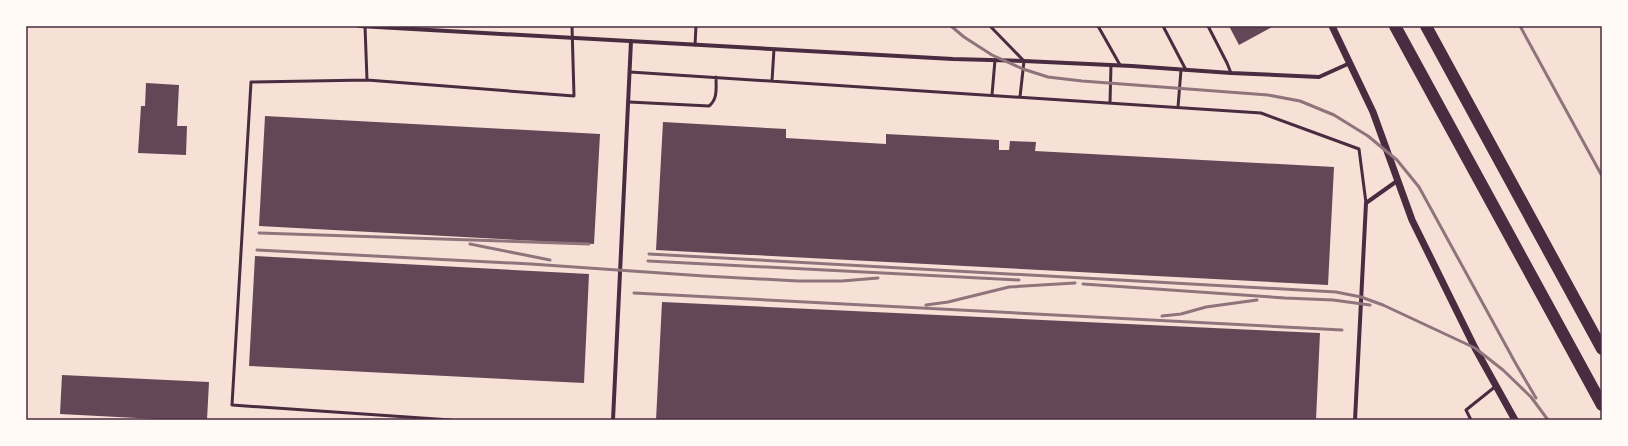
<svg xmlns="http://www.w3.org/2000/svg" width="1628" height="446" viewBox="0 0 1628 446" font-family="'Exo 2',sans-serif">
<style>
.building{fill:#644757}
.lines{fill:none;stroke-linecap:round;stroke-linejoin:round}
.service{stroke:#4a2c40;stroke-width:3}
.minor{stroke:#4a2c40;stroke-width:4}
.tertiary{stroke:#4a2c40;stroke-width:7}
.motorway{stroke:#4a2c40;stroke-width:12}
.rail{stroke:#8f747c;stroke-width:3}
.neatline{fill:none;stroke:#4a2c40;stroke-width:1.5}
</style>
<rect width="100%" height="100%" fill="#f7e1d7"/>
<path class="building" d="M1229,26h45l-35,19z
M146,83l33,2 -2,41h10l-1,29 -48,-2 3,-47h4z
M265,116l335,18 -6,110 -335,-18z
M663,122l123,7v9l100,6v-10l113,6v10h10l1,-9 26,1 -1,9 299,16 -6,118 -672,-35z
M255,256l334,18 -5,109 -335,-17z
M662,302l658,31 -4,87h-660z
M62,375l147,7 -2,38h-32l-115,-6z"/>
<g class="lines">
<path class="service" d="M365,26l2,54 -116,2 -19,323 219,15
M990,26l34,35 -4,36
M1098,26l22,39
M1163,26l23,44
M1208,26l19,37 4,10
M695,45l1,-19
M630,72l631,41 98,36 7,54
M367,80l207,16 -2,-70
M772,81l2,-32
M992,95l3,-35
M629,102l80,4c9,-7 7,-18 7,-29
M1110,103l1,-38
M1178,107l3,-37
M1471,420l-5,-10 30,-24"/>
<path class="minor" d="M359,26l594,33 71,2 108,5 99,7 88,4 31,-14
M613,420l18,-379
M1355,420l11,-217 31,-22"/>
<path class="tertiary" d="M1332,26l41,86 39,108 63,128 40,72"/>
<path class="motorway" d="M1395,26l207,379
M1426,26l176,323"/>
<path class="rail" d="M951,26l13,11 28,18 31,14 25,8 34,4 186,14 32,6 34,14 34,21 29,24 22,27 97,177 20,34
M1520,26l82,150
M259,233l330,11
M470,244l80,16
M257,250l274,14 173,12 94,5h44l36,-3
M649,254l687,38 25,5 22,8 92,43 28,22 28,27 17,23
M648,261l371,19
M1083,284l202,14 48,2 37,5
M634,293l708,37
M926,305l22,-3 61,-15 66,-4
M1162,316l19,-2 25,-7 51,-7"/>
</g>
<rect width="1628" height="446" fill="none" stroke="#fffaf5" stroke-width="54"/>
<rect x="27" y="27" width="1574" height="392" class="neatline"/>
</svg>
